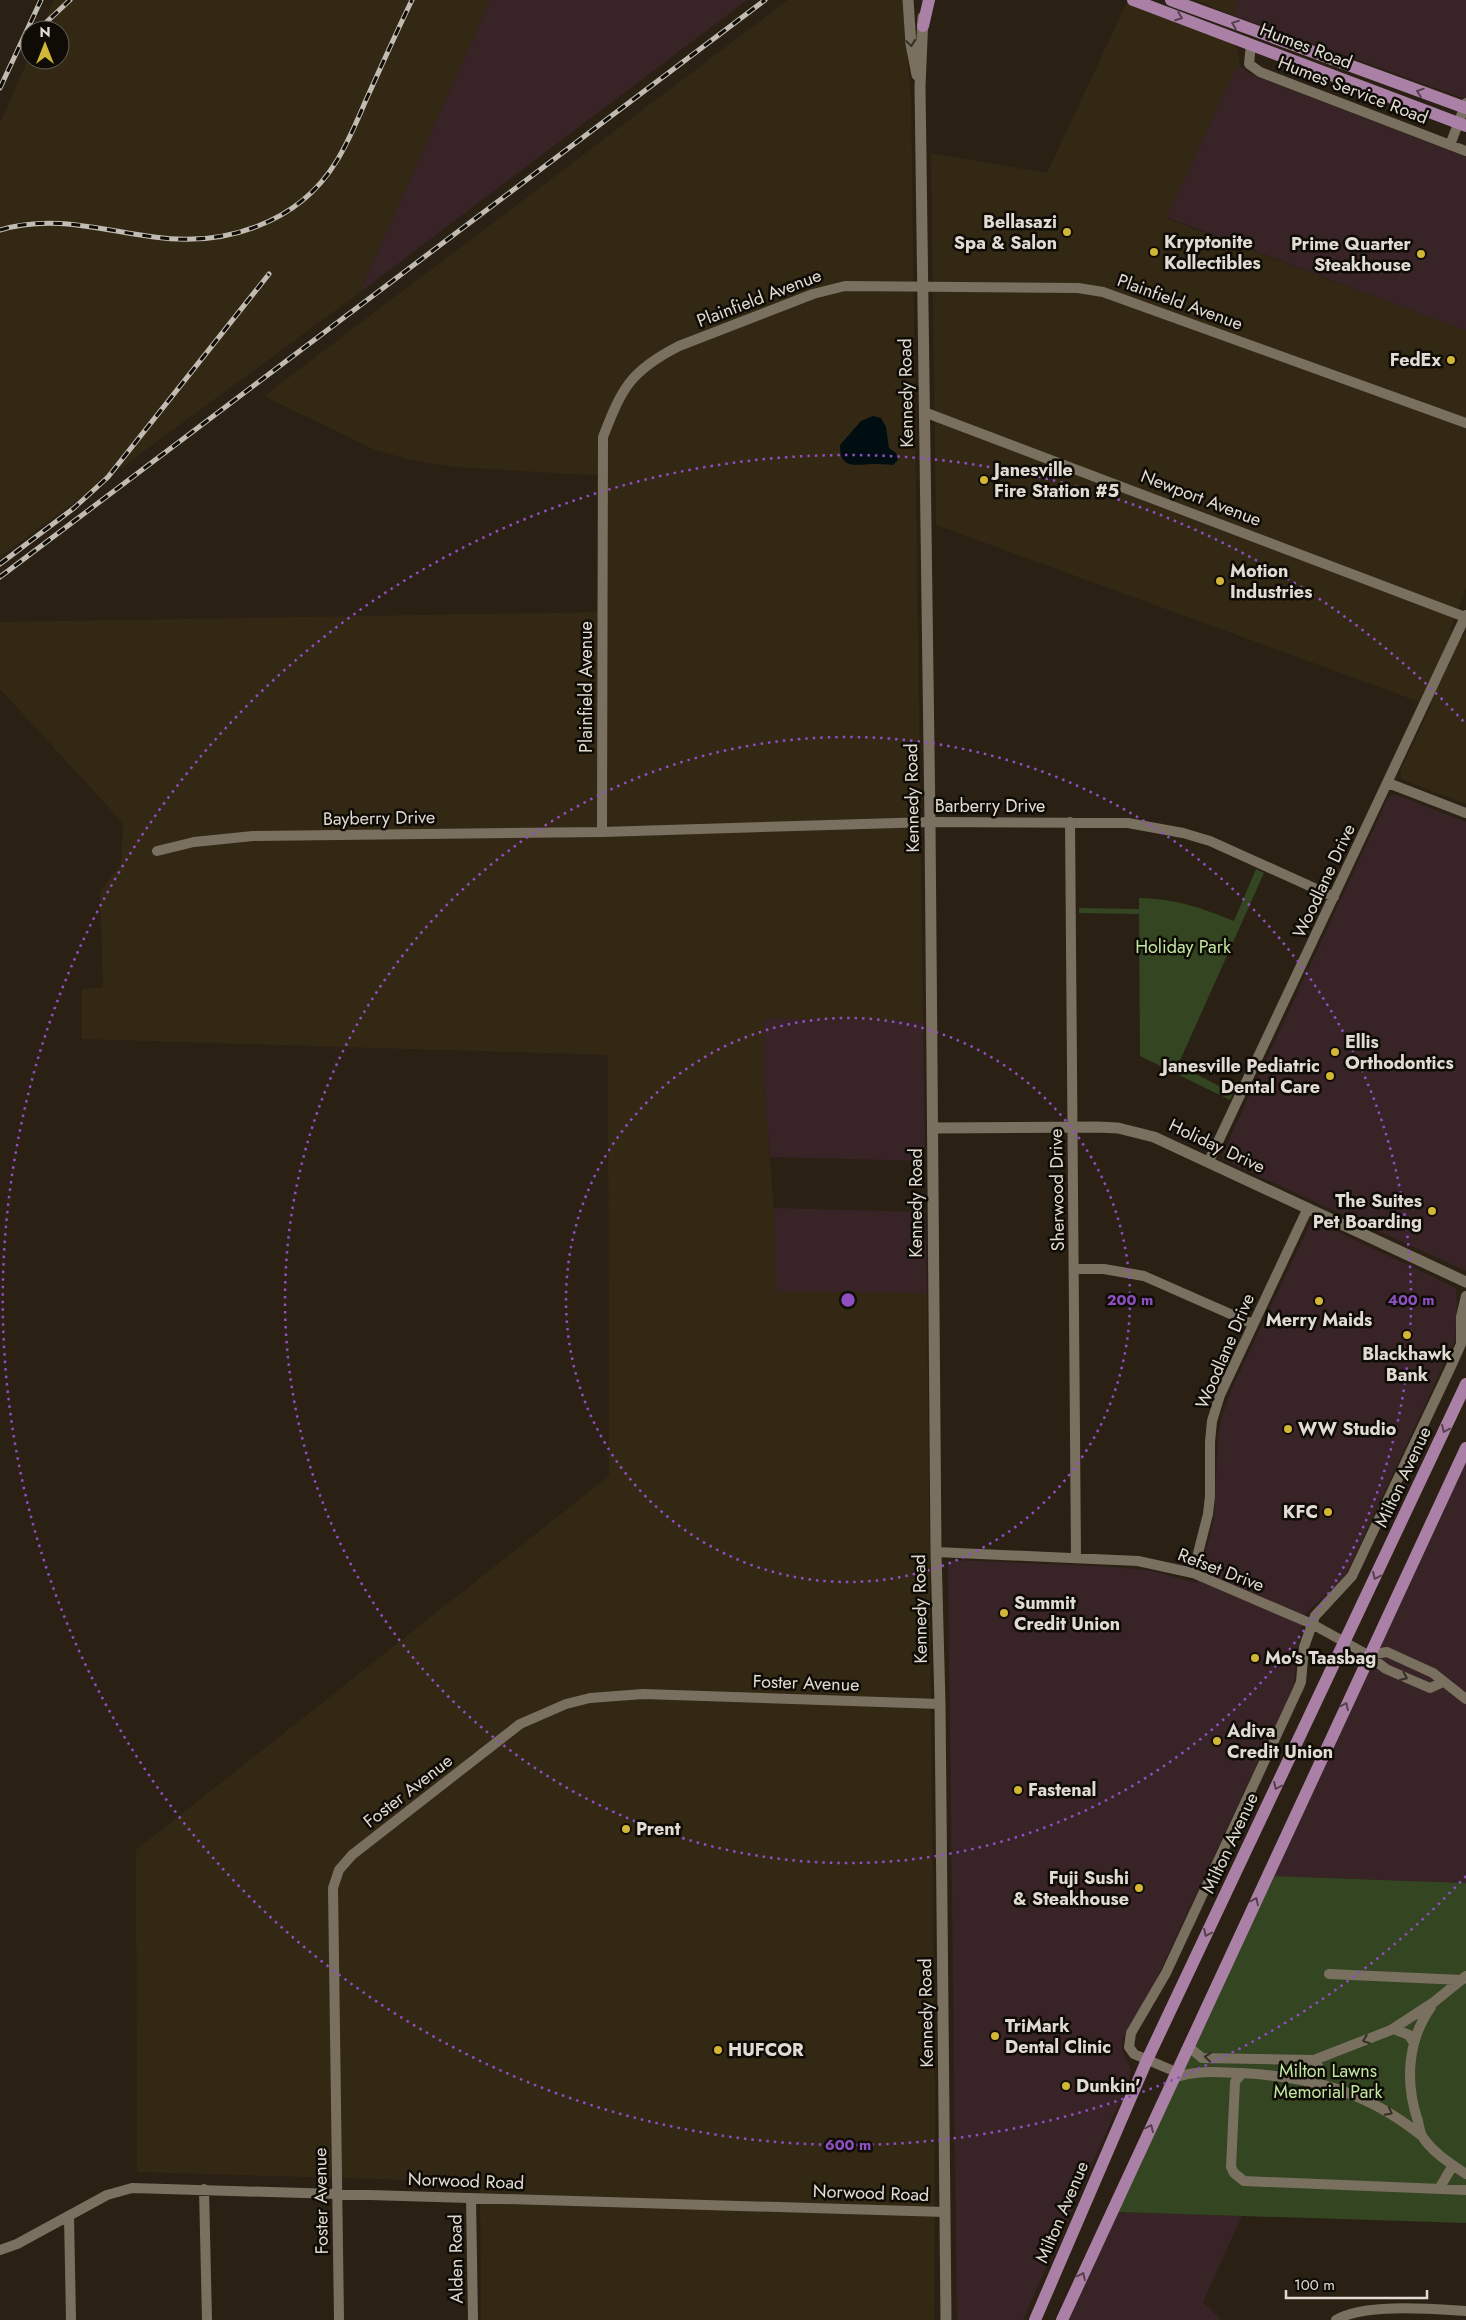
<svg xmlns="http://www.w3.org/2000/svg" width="1466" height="2320" viewBox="0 0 1466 2320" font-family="Jost,sans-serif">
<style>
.commercial{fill:#382426}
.built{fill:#332814}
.green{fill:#334521}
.water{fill:#000e12}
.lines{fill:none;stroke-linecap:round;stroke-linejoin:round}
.minor{stroke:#7a7060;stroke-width:10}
.tertiary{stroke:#7a7060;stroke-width:11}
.primary{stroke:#ab80a7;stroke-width:12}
.rail-casing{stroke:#c1bbb2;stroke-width:5}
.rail{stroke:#0f0c06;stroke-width:3;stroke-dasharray:9;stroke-linecap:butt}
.oneway{stroke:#55404e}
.oneway2{stroke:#342f26}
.ring{fill:none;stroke:#8f4fc3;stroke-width:2.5;stroke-dasharray:2.5 5}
.poi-dot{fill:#d2b635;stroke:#0f0c06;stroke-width:2}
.labels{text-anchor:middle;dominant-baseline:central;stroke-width:5;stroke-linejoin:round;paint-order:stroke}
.street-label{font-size:18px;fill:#e1dbd3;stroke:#0f0c06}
.poi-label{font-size:18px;font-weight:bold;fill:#e1dbd3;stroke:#0f0c06;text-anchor:start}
.park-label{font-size:18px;fill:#c1e6a1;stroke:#0f0c06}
.centre{fill:#8f4fc3;stroke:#0f0c06;stroke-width:2.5}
.ring-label{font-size:15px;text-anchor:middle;font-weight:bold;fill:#8f4fc3;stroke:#0f0c06;stroke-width:5;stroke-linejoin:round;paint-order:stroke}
</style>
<rect width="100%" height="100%" fill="#2a2114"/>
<path class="commercial" d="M490,0h257l-388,293z
M1235,0h231v99l-231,-83z
M1240,66l10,8 216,83v174l-300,-114 68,-145z
M1394,794l72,28v449l-240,-110 -4,-6 166,-357z
M764,1018l159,3 2,140 -155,-4 -6,-70z
M774,1208l151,4 2,81 -151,-1z
M1311,1222h6l139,66 1,15 -2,37 -108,233 -6,8 -34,31 -8,23 -5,50 -145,310 -26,42 -1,13 9,19 -2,12 -106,239h-66l-9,-754 1,-4 6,-2 161,7 36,4 45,12 17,-63 4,-82 4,-21 11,-31z
M1466,1461v422l-194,-7z
M1117,2212l125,4 -39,86 18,18h-154z"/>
<path class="built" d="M54,0h436l-131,293 -359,264v-434l30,-68v5h30v-30h-19z
M788,0h114l9,93 12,928 -159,-3v69l10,121 2,84 151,1 8,802 -1,225h-453l-1,-138 -343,-10 -1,-322 473,-374 -1,-421 -526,-16v-50l21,-2 -3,-95 21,-28 2,-41 -123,-134v-67l608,-10 -1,-136 -153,-9 -44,-7 -37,-11 -109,-53z
M1196,0h39v16z
M1127,2l104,40 7,8 2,16 -6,6 -68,146 300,113v257l-16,42 14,7 2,-5v172l-65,-25v-10l30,-63 -495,-181 -5,-372 116,20z"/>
<path class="green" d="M1256,869l8,4 -86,192 55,28 -3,7 -90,-44 -1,-142 -60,-1v-5l60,1v-11c38,1 60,9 95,23z
M1272,1876l194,7v340l-349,-11z"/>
<path class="water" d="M873,416l8,2 5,9 3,21 7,5 2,7 -5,5c-7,-1 -14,-1 -21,-1 -18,1 -32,5 -32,-19l21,-24z"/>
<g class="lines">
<path class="minor" d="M1251,44l-2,20 11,8 206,79
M1450,145l16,-42
M924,412l541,205
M1388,783l78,30
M1070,822l6,736
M602,832l1,-395c19,-49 27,-66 76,-91l134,-52 32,-8 233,2 25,4 363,131
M157,851l37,-9 59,-6 349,-4 328,-10 198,1 55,10 27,8 124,56
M1209,1161l257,-546
M1075,1269h29l40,7 109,48
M936,1552l202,9 55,12 119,51 56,31 18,14 44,19 13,-6
M1193,1573l15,-59 2,-18v-54l2,-21 8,-26 88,-187
M1368,1655l19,-3 46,21 33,26
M1329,1974l133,6
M1431,2007c-24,34 -26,76 -13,114 1,5 2,11 4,15 10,16 29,28 44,38
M1394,2029l15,6 5,8
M1188,2046l14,12 112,2 77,-30 43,-28 32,-26
M1176,2072l-42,-18 -5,-7 2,-14 35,-60 132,-284 3,-7 3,-35 11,-31 37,-40 101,-214 8,-18v-27l5,-21
M1242,2073l-7,9 -4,85 3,6 10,8 222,9
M1173,2078c25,-8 43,-6 68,-5 71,4 125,18 181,63
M1308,2080l9,-9 1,-5 -4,-6
M204,2189l3,131
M1439,2189l14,-24
M471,2198l2,122
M69,2216l2,104
M0,2250l17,-6 90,-49 25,-7 813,24
M339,2320l-6,-432 6,-18 13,-15 168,-131 46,-20 24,-6 53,-4 297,10
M1336,2320c27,-17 97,-11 130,-9"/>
<path class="tertiary" d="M908,0l3,44 6,31
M923,17l-3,69 10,736 6,730 4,152 6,616
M933,1128l164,-1 21,1 36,9 312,145"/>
<path class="primary" d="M1133,0l333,126
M1171,0l295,108
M923,26l6,-26
M1035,2320l112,-260 319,-676
M1062,2320l404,-872"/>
<g class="rail-casing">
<path id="rail" d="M38,30l32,-30
M0,88l41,-88
M0,230c52,-16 101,0 154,7 69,10 144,-13 182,-75 12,-19 21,-41 30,-62 15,-33 30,-67 46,-100
M0,564l74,-56 34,-31 161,-203
M0,577l765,-577"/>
</g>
<use href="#rail" class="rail"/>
</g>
<defs><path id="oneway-chevron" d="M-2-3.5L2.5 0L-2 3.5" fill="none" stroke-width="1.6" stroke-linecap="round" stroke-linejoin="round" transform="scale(1.25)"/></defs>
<g class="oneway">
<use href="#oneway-chevron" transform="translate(1179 17) rotate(21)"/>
<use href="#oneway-chevron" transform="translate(1235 24) rotate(-159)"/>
<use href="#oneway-chevron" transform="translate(1420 92) rotate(-161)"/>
<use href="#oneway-chevron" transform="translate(1445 1429) rotate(115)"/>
<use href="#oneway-chevron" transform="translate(1376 1576) rotate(115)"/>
<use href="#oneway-chevron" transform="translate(1345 1706) rotate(-65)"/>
<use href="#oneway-chevron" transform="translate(1277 1786) rotate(115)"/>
<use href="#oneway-chevron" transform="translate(1255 1901) rotate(-65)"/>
<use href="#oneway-chevron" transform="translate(1207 1933) rotate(115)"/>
<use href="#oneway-chevron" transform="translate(1150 2128) rotate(-65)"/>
<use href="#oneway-chevron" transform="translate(1082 2276) rotate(-65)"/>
</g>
<g class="oneway2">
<use href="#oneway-chevron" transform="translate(911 43) rotate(82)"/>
<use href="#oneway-chevron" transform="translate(1404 1677) rotate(24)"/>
<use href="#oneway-chevron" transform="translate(1366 2040) rotate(159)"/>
<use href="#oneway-chevron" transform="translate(1208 2057) rotate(-174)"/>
<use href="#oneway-chevron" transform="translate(1389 2112) rotate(27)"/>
</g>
<g class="ring">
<circle cx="848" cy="1300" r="282"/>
<circle cx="848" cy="1300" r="563"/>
<path d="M1466 1876A845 845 0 1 1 1466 724"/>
</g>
<g class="poi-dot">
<circle cx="1067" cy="232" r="5"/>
<circle cx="1154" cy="252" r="5"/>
<circle cx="1421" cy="254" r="5"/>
<circle cx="1451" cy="360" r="5"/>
<circle cx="984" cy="480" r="5"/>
<circle cx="1220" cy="581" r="5"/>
<circle cx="1335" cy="1052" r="5"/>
<circle cx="1330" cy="1076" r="5"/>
<circle cx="1432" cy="1211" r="5"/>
<circle cx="1319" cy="1301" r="5"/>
<circle cx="1407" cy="1335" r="5"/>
<circle cx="1288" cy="1429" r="5"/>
<circle cx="1328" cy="1512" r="5"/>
<circle cx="1004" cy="1613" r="5"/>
<circle cx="1255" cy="1658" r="5"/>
<circle cx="1217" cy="1741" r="5"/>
<circle cx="1018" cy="1790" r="5"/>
<circle cx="626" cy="1829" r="5"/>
<circle cx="1139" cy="1888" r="5"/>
<circle cx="995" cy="2036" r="5"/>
<circle cx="718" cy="2050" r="5"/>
<circle cx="1066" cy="2086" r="5"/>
</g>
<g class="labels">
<g class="street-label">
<text transform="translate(1306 46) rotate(21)">Humes Road</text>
<text transform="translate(1353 90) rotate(21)">Humes Service Road</text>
<text transform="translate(759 298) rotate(-21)">Plainfield Avenue</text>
<text transform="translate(1180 302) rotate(20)">Plainfield Avenue</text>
<text transform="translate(906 393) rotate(-91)">Kennedy Road</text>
<text transform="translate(1201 498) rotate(21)">Newport Avenue</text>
<text transform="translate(586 687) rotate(-90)">Plainfield Avenue</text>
<text transform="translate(912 798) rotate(-91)">Kennedy Road</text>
<text x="990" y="806">Barberry Drive</text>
<text transform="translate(379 818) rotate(-1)">Bayberry Drive</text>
<text transform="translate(1324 881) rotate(-65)">Woodlane Drive</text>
<text transform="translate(1217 1146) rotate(25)">Holiday Drive</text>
<text transform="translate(1057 1190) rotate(-91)">Sherwood Drive</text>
<text transform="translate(916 1203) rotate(-90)">Kennedy Road</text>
<text transform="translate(1225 1351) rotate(-67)">Woodlane Drive</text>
<text transform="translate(1403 1477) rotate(-65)">Milton Avenue</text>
<text transform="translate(1221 1570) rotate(21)">Refset Drive</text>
<text transform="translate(920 1609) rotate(-91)">Kennedy Road</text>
<text transform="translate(806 1683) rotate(2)">Foster Avenue</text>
<text transform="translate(408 1791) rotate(-38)">Foster Avenue</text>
<text transform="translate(1230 1843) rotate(-65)">Milton Avenue</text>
<text transform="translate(926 2013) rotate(-91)">Kennedy Road</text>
<text transform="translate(466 2181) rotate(2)">Norwood Road</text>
<text transform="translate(871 2193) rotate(2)">Norwood Road</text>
<text transform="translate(321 2201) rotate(-91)">Foster Avenue</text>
<text transform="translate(1062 2212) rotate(-67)">Milton Avenue</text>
<text transform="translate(456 2259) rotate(-91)">Alden Road</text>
</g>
<g class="poi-label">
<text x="1057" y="222" text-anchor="end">Bellasazi<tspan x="1057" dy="21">Spa &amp; Salon</tspan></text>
<text x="1164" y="242">Kryptonite<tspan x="1164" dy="21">Kollectibles</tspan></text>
<text x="1411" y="244" text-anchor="end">Prime Quarter<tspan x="1411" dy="21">Steakhouse</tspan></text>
<text x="1441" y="360" text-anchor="end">FedEx</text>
<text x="994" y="470">Janesville<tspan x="994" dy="21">Fire Station #5</tspan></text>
<text x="1230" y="571">Motion<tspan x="1230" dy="21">Industries</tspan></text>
<text x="1345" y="1042">Ellis<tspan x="1345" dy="21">Orthodontics</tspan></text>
<text x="1320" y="1066" text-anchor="end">Janesville Pediatric<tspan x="1320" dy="21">Dental Care</tspan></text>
<text x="1422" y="1201" text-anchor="end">The Suites<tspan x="1422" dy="21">Pet Boarding</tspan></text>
<text x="1319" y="1320" text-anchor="middle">Merry Maids</text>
<text x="1407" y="1354" text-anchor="middle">Blackhawk<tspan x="1407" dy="21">Bank</tspan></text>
<text x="1298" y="1429">WW Studio</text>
<text x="1318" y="1512" text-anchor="end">KFC</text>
<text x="1014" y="1603">Summit<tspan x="1014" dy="21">Credit Union</tspan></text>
<text x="1265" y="1658">Mo's Taasbag</text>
<text x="1227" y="1731">Adiva<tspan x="1227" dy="21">Credit Union</tspan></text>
<text x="1028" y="1790">Fastenal</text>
<text x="636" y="1829">Prent</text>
<text x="1129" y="1878" text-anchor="end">Fuji Sushi<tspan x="1129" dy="21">&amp; Steakhouse</tspan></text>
<text x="1005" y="2026">TriMark<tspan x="1005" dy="21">Dental Clinic</tspan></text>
<text x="728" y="2050">HUFCOR</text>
<text x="1076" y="2086">Dunkin'</text>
</g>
<g class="park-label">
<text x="1183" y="947">Holiday Park</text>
<text x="1328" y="2071">Milton Lawns<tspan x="1328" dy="21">Memorial Park</tspan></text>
</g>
</g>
<circle cx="848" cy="1300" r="8" class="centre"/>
<g class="ring-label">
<text x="1130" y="1305">200 m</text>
<text x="1411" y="1305">400 m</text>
<text x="848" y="2150">600 m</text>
</g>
<g transform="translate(45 45)"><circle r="24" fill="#0f0c06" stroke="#635f58"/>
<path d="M0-4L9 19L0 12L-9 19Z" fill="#d2b635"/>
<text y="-8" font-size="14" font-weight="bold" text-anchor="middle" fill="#e1dbd3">N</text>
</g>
<path d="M1286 2290v8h141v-8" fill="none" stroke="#e1dbd3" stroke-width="2.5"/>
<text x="1294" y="2290" font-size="15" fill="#e1dbd3" stroke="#0f0c06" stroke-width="4" paint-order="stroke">100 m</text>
</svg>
